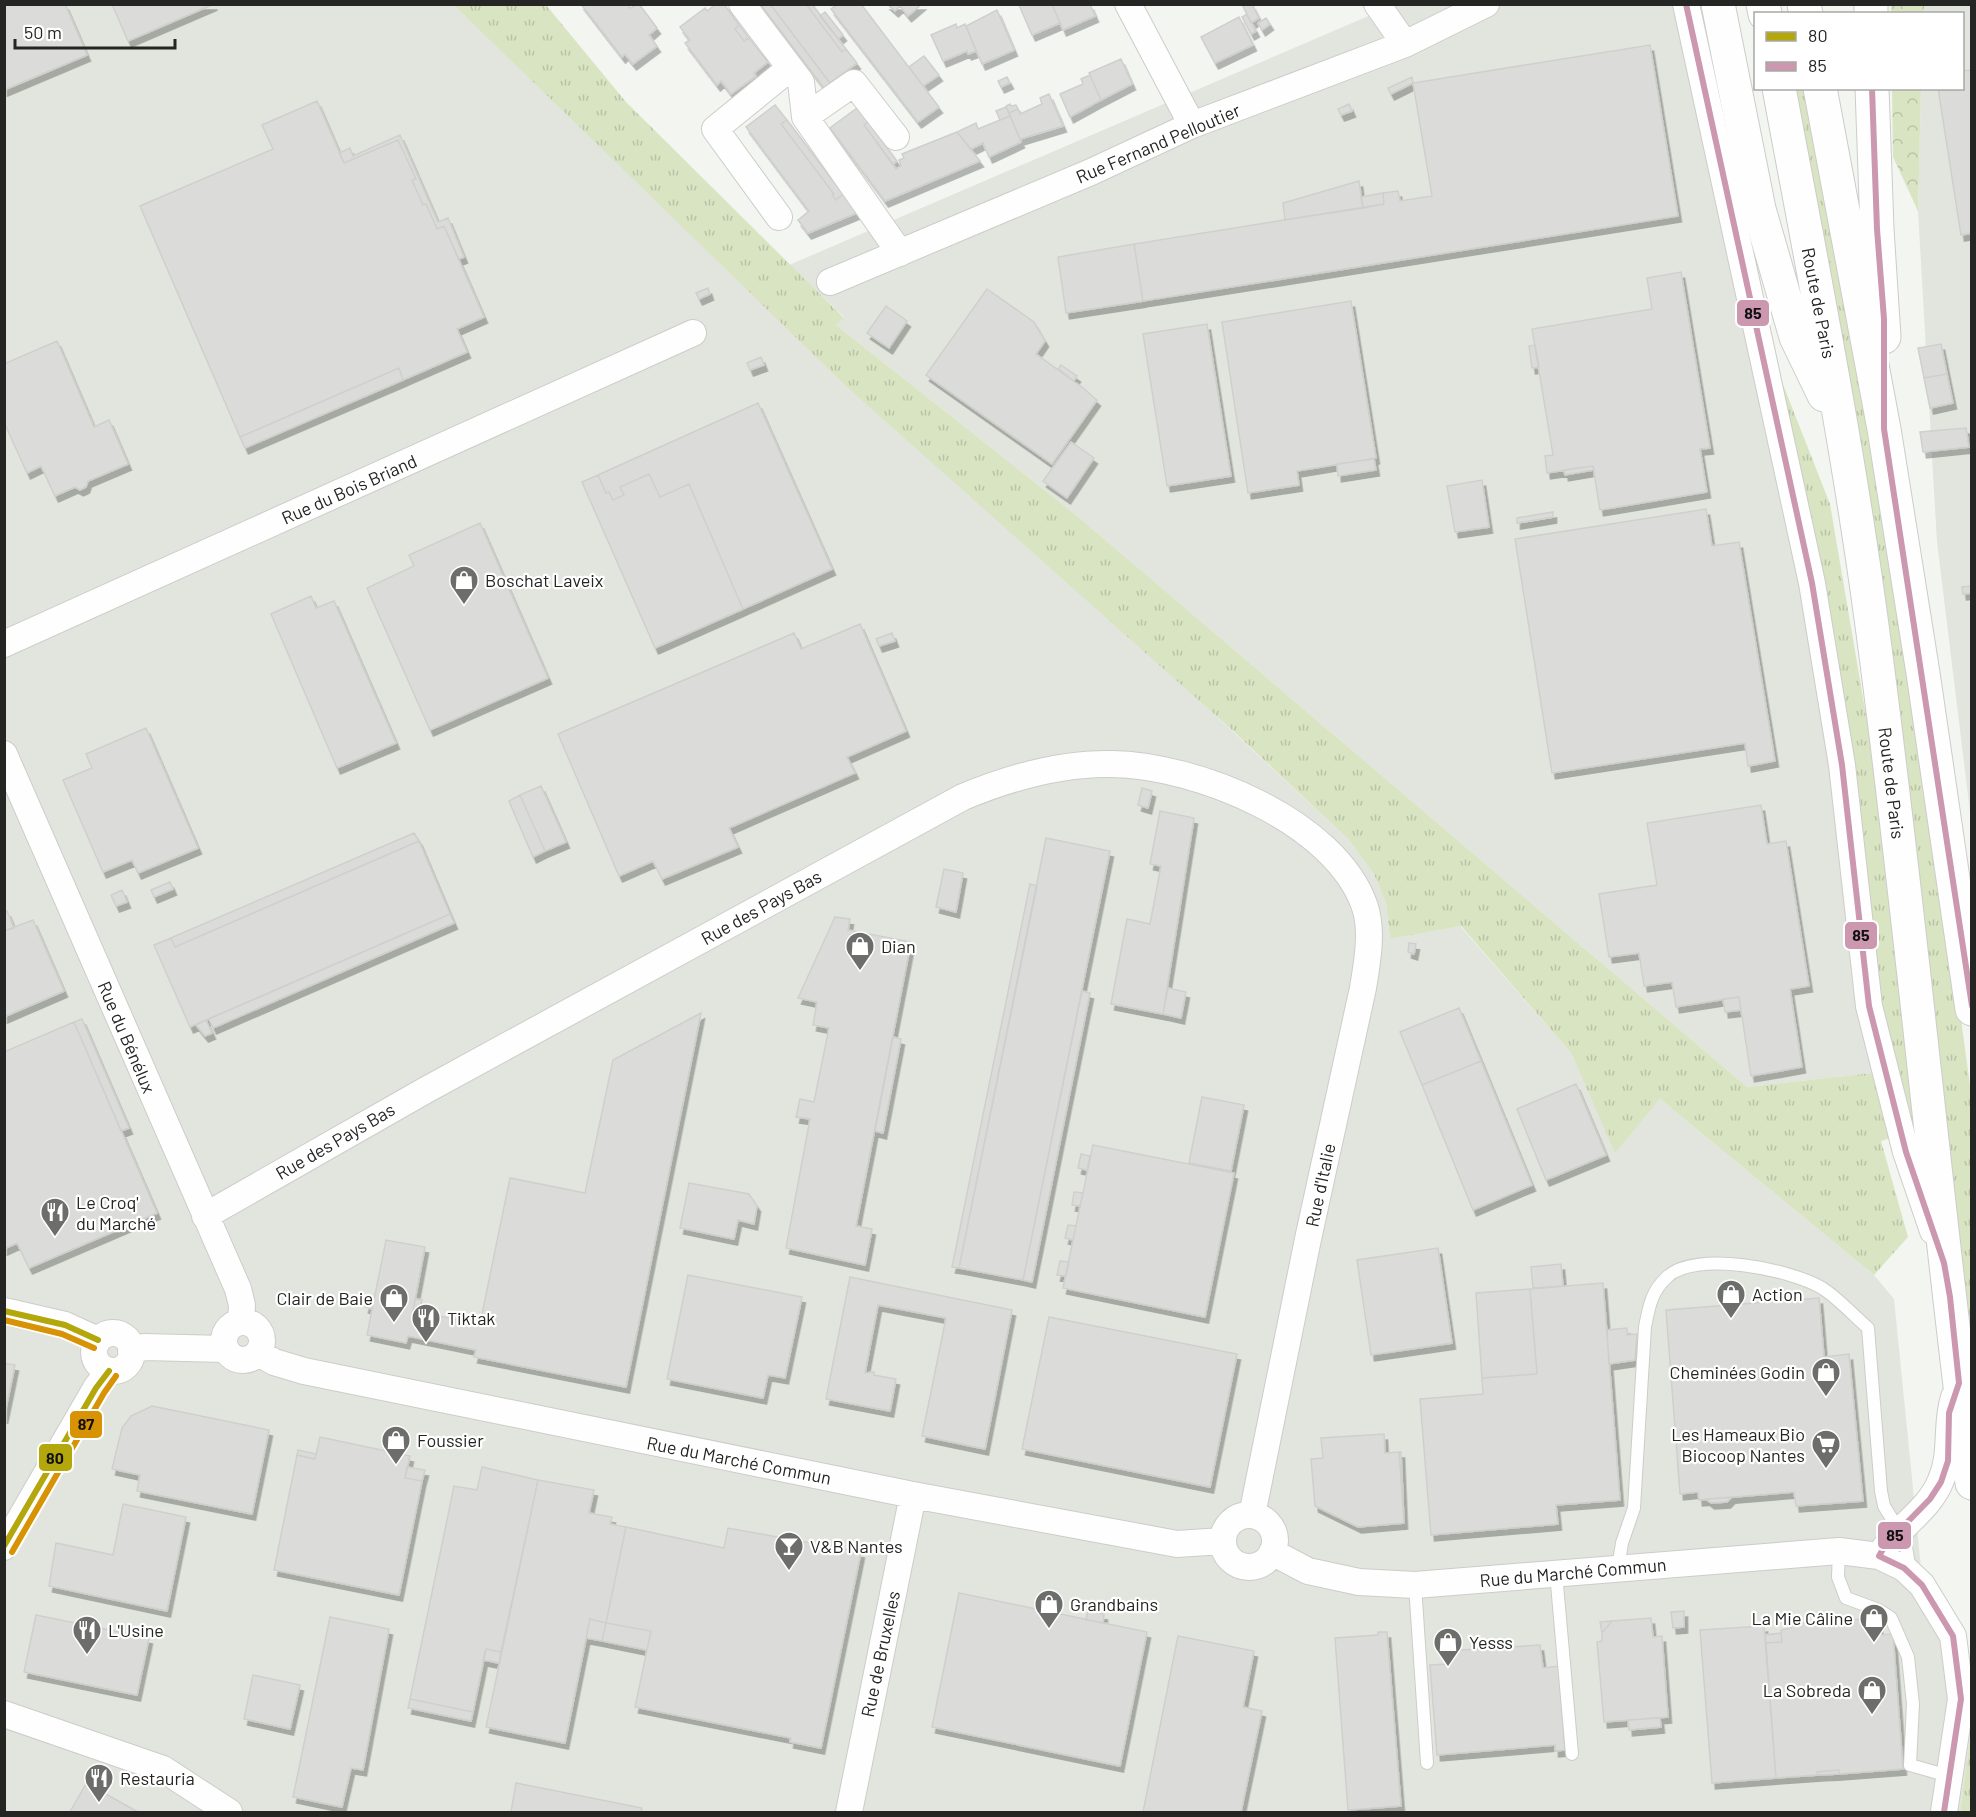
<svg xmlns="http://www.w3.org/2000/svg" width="1976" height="1817" viewBox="0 0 1976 1817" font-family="Barlow,sans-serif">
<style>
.built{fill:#e2e5dd}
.grass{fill:url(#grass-tufts)}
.forest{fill:url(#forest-crowns)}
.building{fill:#dbdcda;stroke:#cfd0cd;stroke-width:1.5;filter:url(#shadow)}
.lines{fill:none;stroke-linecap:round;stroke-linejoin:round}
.service-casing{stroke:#cccdca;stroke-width:14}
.minor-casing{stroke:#cccdca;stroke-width:28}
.primary-casing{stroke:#cccdca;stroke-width:35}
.service{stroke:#fdfefd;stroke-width:12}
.minor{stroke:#fdfefd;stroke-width:26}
.primary{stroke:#fdfefd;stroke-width:33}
.bus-1-casing{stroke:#fff;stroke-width:10}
.bus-2-casing{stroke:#fff;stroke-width:10}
.bus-3-casing{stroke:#fff;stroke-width:10}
.bus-1{stroke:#b3a70c;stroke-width:6}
.bus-2{stroke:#cb98b0;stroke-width:6}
.bus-3{stroke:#d89305;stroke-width:6}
.labels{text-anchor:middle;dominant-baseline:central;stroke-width:4.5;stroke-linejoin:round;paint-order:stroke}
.street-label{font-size:18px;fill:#252523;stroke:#fff}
.poi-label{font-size:18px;fill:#252523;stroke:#fff;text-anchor:start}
.line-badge{stroke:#fff;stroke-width:2}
.pale-badge-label{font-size:16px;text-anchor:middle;font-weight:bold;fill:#111}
</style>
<defs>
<pattern id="grass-tufts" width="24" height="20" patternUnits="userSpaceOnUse" patternTransform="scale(1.5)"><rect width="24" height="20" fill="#d9e4c2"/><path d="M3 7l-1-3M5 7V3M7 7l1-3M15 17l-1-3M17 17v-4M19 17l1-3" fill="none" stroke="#bac3a6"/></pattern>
<pattern id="forest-crowns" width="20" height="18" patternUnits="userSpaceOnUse" patternTransform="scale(1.5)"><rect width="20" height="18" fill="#d9e4c2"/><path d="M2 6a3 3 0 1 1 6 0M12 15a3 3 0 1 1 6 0" fill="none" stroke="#bac3a6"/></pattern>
<filter id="shadow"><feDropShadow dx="3.5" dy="6" stdDeviation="0" flood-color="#0004"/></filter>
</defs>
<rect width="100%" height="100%" fill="#f3f5f1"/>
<path class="built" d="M5,5h449l895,835 25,34 12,29 4,36 70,-13 111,127 44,99 45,-53 214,176 20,24 27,269 32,44 18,63v57l-11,80h-1955z
M1394,5h307l81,377 64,367 44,322 -143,16 -671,-572 -240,-190 8,-8 -55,-52z
M1924,5h47v815l-34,-278 -19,-331 3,-122 41,-1v-74l-38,-1z"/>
<path class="grass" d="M454,5h92l80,97 218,216 -8,7 240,190 671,572 143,-16 -44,-322 -64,-367 48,122 45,264 44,361 -38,12 27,96 -34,38 -214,-176 -45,54 -44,-100 -110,-127 -71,13 -4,-36 -12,-29 -25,-34 -117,-110 -385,-343z
M1795,89h16l134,813 26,191v287z
M1971,1732v80h-11z"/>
<path class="forest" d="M1891,5h33v8h-33z
M1892,89h29l-3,122 -25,-54z"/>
<path class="building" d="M4,4h61l22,51 -83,35z
M112,4h102l-86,37z
M581,4h46l3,4 9,-4 18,24 -8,7 8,11 -24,18 -8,-10 -3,3z
M716,4h8l15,21 -4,4 9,12 5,-3 19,24 -14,11 2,3 -25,18 -10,-13 -4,4 -32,-42 5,-3 -10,-13 25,-19 2,3z
M770,4l60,79 -6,5 -63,-83z
M770,4h36l36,48 4,-3 11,14 -27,20z
M806,4h6l34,45 -4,3z
M838,4h23l78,103 -21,15 -87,-113z
M887,4h35l-14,12 -8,-10 -5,5z
M1052,4h38l5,12 -32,14z
M1052,4l8,19 -28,12 -13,-30z
M1242,4h10l7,14 -8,5z
M997,10l17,40 -32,14 -16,-38z
M825,12l18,23 -5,4 -18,-23z
M1247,14l9,17 -5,3 -9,-17z
M1239,17l14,28 -38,18 -14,-26z
M1266,18l4,6 -8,6 -4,-7z
M956,24l1,4 8,-4 11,27 -8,3 -1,-3 -24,10 -12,-26z
M739,25l10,13 -5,3 -9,-12z
M1650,45l28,171 -535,85 -9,-57 250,-40 -1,-11 15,-2 2,10 32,-5 -19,-113z
M924,56l15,19 -16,11 -14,-19z
M1121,59l11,25 -31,16 -12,-27z
M1972,70v163l-11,2 -23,-147h24v-17z
M1090,75l11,25 -31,17 -10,-23 23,-10 -2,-5z
M1007,77l3,6 -9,4 -3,-6z
M1412,77l1,6 -22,11 -3,-6z
M1049,94l14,32 -43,13 -11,-26 9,-4 2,5 22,-10 -2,-6z
M317,101l27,62 54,-23 18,39 -4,1 11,25 3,-1 11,25 7,-3 40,91 -27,12 10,23 -64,28 -4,-12 -159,69 -100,-231 133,-57 -11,-24z
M1010,104l1,2 5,-1 2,4 -9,4 -3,-7z
M1349,104l3,7 -11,4 -3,-6z
M775,105l12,15 -6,4 53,70 -2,1 4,5 7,-6 14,19 -49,20 -10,-13 11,-9 -63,-84z
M1006,107l4,9 -10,4 -4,-9z
M857,108l11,14 -4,3 32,44 5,-3 -2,-6 5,-2 -2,-4 55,-22 23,29 -95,40 -55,-73z
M1010,116l11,26 -32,15 -6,-14 -12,6 -14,-17 19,-9 2,6z
M787,120l56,74 -7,6 -4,-5 2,-1 -53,-70z
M868,122l29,39 -4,3 -29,-39z
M400,135l38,87 10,-4 16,39 -5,2 -15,-33 -7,3 -11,-25 -3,1 -11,-25 4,-1 -18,-39 -54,23 -5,-10 11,-5 3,8z
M1359,181l4,27 -78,12 -2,-17z
M1383,193l1,11 -21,4 -2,-11z
M1134,244l9,57 -77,12 -8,-56z
M1681,272l29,176 -10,1 7,43 -107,18 -7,-44 -46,7 -2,-17 8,-1 -21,-126 120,-20 -5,-31z
M708,288l2,6 -11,5 -3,-6z
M987,289l47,33 11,19 -9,13 46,33 15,13 -45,64 -126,-89z
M1351,301l25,157 -79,13 2,14 -51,8 -26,-171z
M886,306l21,15 -18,27 -22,-15z
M1207,324l24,152 -64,10 -24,-152z
M57,341l37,86 15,-7 19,44 -40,17 -2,6 -6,3 -5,-3 -20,9 -14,-30 -14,7 -23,-51v-58z
M1941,344l6,30 -23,4 -6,-30z
M1535,345l4,22 -7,1 -3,-22z
M761,357l3,8 -14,5 -3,-7z
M1061,365l16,11 -3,5 -16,-12z
M399,368l4,12 -158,68 -5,-11z
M1947,374l6,29 -23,5 -6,-30z
M758,403l74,166 -89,40 -54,-125 -29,13 -11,-23 -29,13 4,8 -11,5 -4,-8 -3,1 -8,-18z
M1966,428l3,19 -46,5 -3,-20z
M1071,442l23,16 -27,40 -24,-17z
M1374,459l2,11 -38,6 -1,-12z
M1593,466l1,4 -29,5 -1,-5z
M649,474l11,23 29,-13 54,125 -88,39 -73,-166 16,-7 8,18 3,-1 4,8 11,-5 -4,-8z
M1482,480l7,47 -34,5 -8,-46z
M1706,509l6,37 27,-4 36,219 -27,5 -3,-23 -193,30 -37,-234z
M1553,512v5l-36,6v-5z
M480,523l68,155 -118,52 -63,-142 47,-22 -5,-11z
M1972,586v7l-9,1 -1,-7z
M311,596l5,12 18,-7 62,142 -59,25 -66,-154z
M860,624l46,107 -59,26 8,16 -126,55 9,19 -76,32 -9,-18 -34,15 -61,-142 236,-101 7,16z
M892,633l3,8 -16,5 -3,-7z
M146,728l52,120 -60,25 -6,-13 -29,12 -40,-92 29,-12 -6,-14z
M541,786l25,56 -21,9 -25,-56z
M1142,788l10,3 -4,17 -10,-3z
M520,795l25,56 -12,6 -24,-56z
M1761,805l6,39 19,-3 23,145 -19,3 12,78 -51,9 -12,-79 -63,10 -4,-25 -28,4 -5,-33 -30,4 -10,-63 58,-9 -10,-62z
M1160,811l34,7 -31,196 -52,-10 16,-85 23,5 11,-58 -11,-2z
M414,833l5,8 -244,106 -4,-9z
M1046,838l64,13 -87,429 -64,-12z
M419,841l31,73 -260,113 -36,-82 17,-7 4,9z
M944,869l19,4 -7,39 -20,-5z
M170,882l3,7 -19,8 -3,-7z
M1030,884l7,2 -78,382 -7,-1z
M122,890l5,12 -11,4 -5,-11z
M7,911l7,17 -10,3v-19z
M450,914l4,9 -241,105 -4,-9z
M835,917l15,2 -2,11 63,12 -55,284 16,3 -7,36 -79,-17 24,-129 -14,-2 4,-18 14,3 15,-74 -16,-3 4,-23 -19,-4z
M33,920l31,71 -60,26v-86z
M1409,943l7,1 -2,10 -6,-2z
M1168,988l18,4 -5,26 -18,-4z
M1082,991l8,2 -58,289 -9,-2z
M1739,997l2,13 -16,2 -2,-13z
M1459,1008l22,53 -59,24 -22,-53z
M701,1013l-75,374 -152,-30 2,-7 -68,-14 -2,7 -39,-8 19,-95 39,7 -12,64 67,13 30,-146 75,15 28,-133z
M82,1019l47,109 -8,3 -47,-109z
M206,1020l6,13 -7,3 -9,-11z
M74,1022l83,191 -128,55 -12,-25 -13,6v-197z
M893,1037l8,2 -18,94 -8,-2z
M1481,1061l51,124 -59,25 -51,-125z
M1576,1084l30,71 -60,25 -29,-71z
M1202,1097l42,8 -13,66 -42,-8z
M1093,1145l141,28 -29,144 -142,-29z
M1081,1154l9,2 -3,14 -9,-2z
M689,1183l60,11 8,12 -3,18 -16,-4 -4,19 -54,-11z
M1074,1192l9,1 -3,13 -8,-1z
M1068,1225l8,1 -3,14 -8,-2z
M1438,1248l14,95 -81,12 -14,-95z
M1060,1261l9,1 -3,14 -9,-1z
M1561,1264l2,22 -30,2 -2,-21z
M688,1275l114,22 -17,81 -17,-3 -5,23 -96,-19z
M850,1277l162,33 -27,139 -63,-13 24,-118 -68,-13 -13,68 9,-1v3l22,4 -6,32 -64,-12z
M1603,1283l17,217 -64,5 2,19 -127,11 -11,-136 63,-5 -1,-16 55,-4 -7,-85z
M1530,1289l7,85 -55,4 -6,-85z
M1819,1298l5,59 25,-3 14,147 -67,5 -2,-14 -95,8 -1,-8 -18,2 -14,-184z
M367,1299l7,1 -2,9 -7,-2z
M415,1299l7,1 -2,12 -7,-1z
M1049,1317l188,37 -27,133 -188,-38z
M1627,1328v7l10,-1 -2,26 -26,4 -2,-34z
M4,1363l11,2 -11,53z
M152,1406l117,24 -17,84 -115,-23 3,-16 -28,-6 10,-41 9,-12z
M1384,1434l1,19 14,-1 5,71 -46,4 -43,-21 -4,-47 12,-1 -2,-20z
M320,1437l90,19 -5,22 17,3 -23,114 -125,-25 23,-115 18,4z
M298,1450l18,4 -1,5 -18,-4z
M1399,1452h2l3,71z
M407,1467l18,3 -3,11 -17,-3z
M482,1467l56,13 -37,172 -15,-3 -13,63 -63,-13 44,-213 23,4z
M538,1480l56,10 -5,23 23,4 -2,7 16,3 -20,96 -16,-4 -25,124 -79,-16z
M1732,1497l-5,5 -16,1 -5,-4z
M123,1504l63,13 -19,94 -118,-25 7,-43 57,12z
M626,1527l98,21 4,-20 133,24 -40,196 -31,-6 1,-4 -156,-31 16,-76 -45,-8z
M959,1593l188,39 -27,134 -188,-39z
M1088,1611l16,3 -1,9 -17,-3z
M1684,1611v16l-11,1 -2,-16z
M36,1615l113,23 -12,57 -113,-23z
M330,1617l59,12 -26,141 -12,-2 -9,39 -49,-10z
M1651,1618l2,19 9,-1 6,81 -64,5 -7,-80 5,-1v-8l10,-12z
M1878,1618l2,17 13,-1 10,135 -64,5v-4l-22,2 1,3 -42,3 -10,-135 16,-1 -1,-12 10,-2 -1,-4z
M590,1619l16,4 -4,18 -16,-3z
M1612,1621l-10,12 -2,-11z
M606,1623l45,8 -4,19 -45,-9z
M1764,1626l12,152 -64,5 -12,-153z
M1378,1632h9l14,174 -53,4 -13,-172 43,-3z
M1781,1633l1,9 -16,1 -1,-8z
M1178,1636l76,15 -11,56 19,4 -21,101h-98z
M1500,1643l1,5 -15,1 -1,-4z
M1540,1645l3,23 16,-2 6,84 -10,1v-6l-118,10 -7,-90 16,-1 -1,-13z
M486,1649l15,3 -2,11 -16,-3z
M253,1675l47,10 -10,44 -46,-10z
M410,1699l63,13 -2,9 -63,-13z
M1660,1718l1,9 -32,3 -1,-10z
M1839,1770v4l-21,1 -1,-3z
M516,1783l126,25 -1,4h-130z
M86,1784l18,9 34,19h-68z"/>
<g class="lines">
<g class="service-casing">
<path id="service" d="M1839,1551l-1,26 8,21 33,12 12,8 17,39 5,47 -3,61 39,11
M1618,1568l4,-25 12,-35 11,-181c4,-20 6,-35 22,-50 29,-27 123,-8 155,11 16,10 31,27 46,40l13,163 3,15 21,34 5,32
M1556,1573l16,181
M1415,1585l12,178"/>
</g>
<g class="minor-casing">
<path id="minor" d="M742,4l59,78 4,35 95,136
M1128,4l64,121
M1377,4l28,40
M1686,4l126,579 30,182 27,241 37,146 27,79
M805,117l49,-34 42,54
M779,217l-64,-88 75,-61
M830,282l261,-110 101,-47 213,-81 81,-40
M4,644l689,-311
M4,754l234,535 4,16 -1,17
M205,1216l221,-126 537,-293c48,-20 97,-34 149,-33 84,1 224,57 253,143 8,25 2,56 -2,81l-55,251 -56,276
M4,1311l61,14 33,15
M224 1341a19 19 0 1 1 38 0a19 19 0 1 1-38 0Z
M94 1352a19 19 0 1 1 38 0a19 19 0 1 1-38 0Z
M131,1351l13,-4 81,2
M259,1353l15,9 30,9 609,124 264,49 46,-3
M1223 1541a26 26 0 1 1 52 0a26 26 0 1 1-52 0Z
M4,1547l92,-159 13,-17
M1272,1552l36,19 51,11 56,3 424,-34 40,5 25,12 18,17 31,51 8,63 -17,113
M1879,1556c17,-28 50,-45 62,-76 12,-27 4,-55 13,-83
M4,1714l159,55 66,43
M849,1812l64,-317"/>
</g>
<g class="primary-casing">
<path id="primary" d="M1718,4l41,205 37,128 28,58
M1763,4l2,10
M1804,4l2,10
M1871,14v-10
M1779,88c33,177 68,353 92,530 39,288 64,577 101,865
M1820,88l64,341 39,244 49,336
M1872,88l5,141 7,108"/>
</g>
<use href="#service" class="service"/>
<use href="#minor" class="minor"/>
<use href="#primary" class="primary"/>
<g class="bus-1-casing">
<path id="bus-1" d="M4,1311l61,14 33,15
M4,1546l92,-158 13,-17"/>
</g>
<g class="bus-2-casing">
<path id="bus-2" d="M1686,4l126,579 30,182 27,241 37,146 38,111 6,34 9,86 -10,30 -1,48 -7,21 -11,17 -44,45 -7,12 25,12 18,17 31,51 8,63 -17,113
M1872,88l5,141 7,90v110l88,577"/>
</g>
<g class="bus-3-casing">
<path id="bus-3" d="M4,1320l58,14 32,14
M12,1552l92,-159 12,-17"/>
</g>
<use href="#bus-1" class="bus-1"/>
<use href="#bus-2" class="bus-2"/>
<use href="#bus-3" class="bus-3"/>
</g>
<defs>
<g id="shop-pin" transform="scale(1.5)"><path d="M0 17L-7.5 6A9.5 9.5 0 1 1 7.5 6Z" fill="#6d6e6b" stroke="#fff"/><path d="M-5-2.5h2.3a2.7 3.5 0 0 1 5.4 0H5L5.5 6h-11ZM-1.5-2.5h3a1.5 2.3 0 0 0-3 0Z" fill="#fff"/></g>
<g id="restaurant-pin" transform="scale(1.5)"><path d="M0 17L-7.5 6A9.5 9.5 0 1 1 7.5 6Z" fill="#6d6e6b" stroke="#fff"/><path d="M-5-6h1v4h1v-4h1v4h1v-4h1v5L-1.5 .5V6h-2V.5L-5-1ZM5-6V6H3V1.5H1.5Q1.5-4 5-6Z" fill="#fff"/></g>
<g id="supermarket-pin" transform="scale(1.5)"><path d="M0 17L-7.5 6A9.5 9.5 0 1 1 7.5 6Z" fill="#6d6e6b" stroke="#fff"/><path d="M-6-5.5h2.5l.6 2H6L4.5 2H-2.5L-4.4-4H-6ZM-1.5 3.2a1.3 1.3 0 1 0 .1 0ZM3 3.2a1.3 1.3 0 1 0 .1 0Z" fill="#fff"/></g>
<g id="bar-pin" transform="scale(1.5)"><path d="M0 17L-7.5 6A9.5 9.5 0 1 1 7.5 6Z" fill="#6d6e6b" stroke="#fff"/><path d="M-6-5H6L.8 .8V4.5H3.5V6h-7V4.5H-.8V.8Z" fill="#fff"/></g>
</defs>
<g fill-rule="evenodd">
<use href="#shop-pin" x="464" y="580"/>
<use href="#shop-pin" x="860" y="946"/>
<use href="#restaurant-pin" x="55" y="1212"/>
<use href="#shop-pin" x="1731" y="1294"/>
<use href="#shop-pin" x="394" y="1298"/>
<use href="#restaurant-pin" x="426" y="1318"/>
<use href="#shop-pin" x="1826" y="1372"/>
<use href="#shop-pin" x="396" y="1440"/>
<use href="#supermarket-pin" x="1826" y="1444"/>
<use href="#bar-pin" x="789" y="1546"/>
<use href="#shop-pin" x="1049" y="1604"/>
<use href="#shop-pin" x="1874" y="1618"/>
<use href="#restaurant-pin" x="87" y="1630"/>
<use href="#shop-pin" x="1448" y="1642"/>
<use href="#shop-pin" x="1872" y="1690"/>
<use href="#restaurant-pin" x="99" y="1778"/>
</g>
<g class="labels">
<g class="street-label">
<text transform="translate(1158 143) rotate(-23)">Rue Fernand Pelloutier</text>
<text transform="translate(1819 303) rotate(79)">Route de Paris</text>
<text transform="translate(349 489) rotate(-24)">Rue du Bois Briand</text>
<text transform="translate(1892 783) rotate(83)">Route de Paris</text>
<text transform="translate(761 907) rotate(-29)">Rue des Pays Bas</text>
<text transform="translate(127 1037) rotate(67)">Rue du Bénélux</text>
<text transform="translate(335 1141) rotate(-30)">Rue des Pays Bas</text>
<text transform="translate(1320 1185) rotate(-78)">Rue d'Italie</text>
<text transform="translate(739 1460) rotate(11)">Rue du Marché Commun</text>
<text transform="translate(1573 1572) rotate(-5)">Rue du Marché Commun</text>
<text transform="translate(880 1654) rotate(-78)">Rue de Bruxelles</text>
</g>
<g class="poi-label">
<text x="485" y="580">Boschat Laveix</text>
<text x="881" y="946">Dian</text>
<text x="76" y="1202">Le Croq'<tspan x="76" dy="21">du Marché</tspan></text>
<text x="1752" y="1294">Action</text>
<text x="373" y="1298" text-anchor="end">Clair de Baie</text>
<text x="447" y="1318">Tiktak</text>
<text x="1805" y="1372" text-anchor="end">Cheminées Godin</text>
<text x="1805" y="1434" text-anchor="end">Les Hameaux Bio<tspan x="1805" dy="21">Biocoop Nantes</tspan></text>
<text x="417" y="1440">Foussier</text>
<text x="810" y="1546">V&amp;B Nantes</text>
<text x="1070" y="1604">Grandbains</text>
<text x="1853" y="1618" text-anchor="end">La Mie Câline</text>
<text x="108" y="1630">L'Usine</text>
<text x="1469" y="1642">Yesss</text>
<text x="1851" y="1690" text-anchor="end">La Sobreda</text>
<text x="120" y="1778">Restauria</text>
</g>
</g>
<g class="line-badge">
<rect x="1736" y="299" width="34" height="28" rx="6" fill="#cb98b0"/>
<rect x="1844" y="921" width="34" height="29" rx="6" fill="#cb98b0"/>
<rect x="69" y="1410" width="34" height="29" rx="6" fill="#d89305"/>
<rect x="38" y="1443" width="35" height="29" rx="6" fill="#b3a70c"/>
<rect x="1877" y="1521" width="35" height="29" rx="6" fill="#cb98b0"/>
</g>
<g class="pale-badge-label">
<text x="1753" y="319">85</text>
<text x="1861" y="941">85</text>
<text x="86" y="1430">87</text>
<text x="55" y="1464">80</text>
<text x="1895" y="1541">85</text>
</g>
<rect width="1976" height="1817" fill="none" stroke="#252523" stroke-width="12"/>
<rect x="1754" y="12" width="210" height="78" fill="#ffffff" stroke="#a8a8a7" stroke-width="1.5"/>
<rect x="1766" y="32" width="30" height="9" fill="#b3a70c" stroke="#a8a8a7" stroke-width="1.5"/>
<text x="1808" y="42" font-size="18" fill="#252523">80</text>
<rect x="1766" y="62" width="30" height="9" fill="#cb98b0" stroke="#a8a8a7" stroke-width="1.5"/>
<text x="1808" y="72" font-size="18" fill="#252523">85</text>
<path d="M15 39v9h160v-9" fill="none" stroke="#252523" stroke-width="3"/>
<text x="24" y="39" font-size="18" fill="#252523" stroke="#ffffff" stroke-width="4.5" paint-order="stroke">50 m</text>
</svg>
